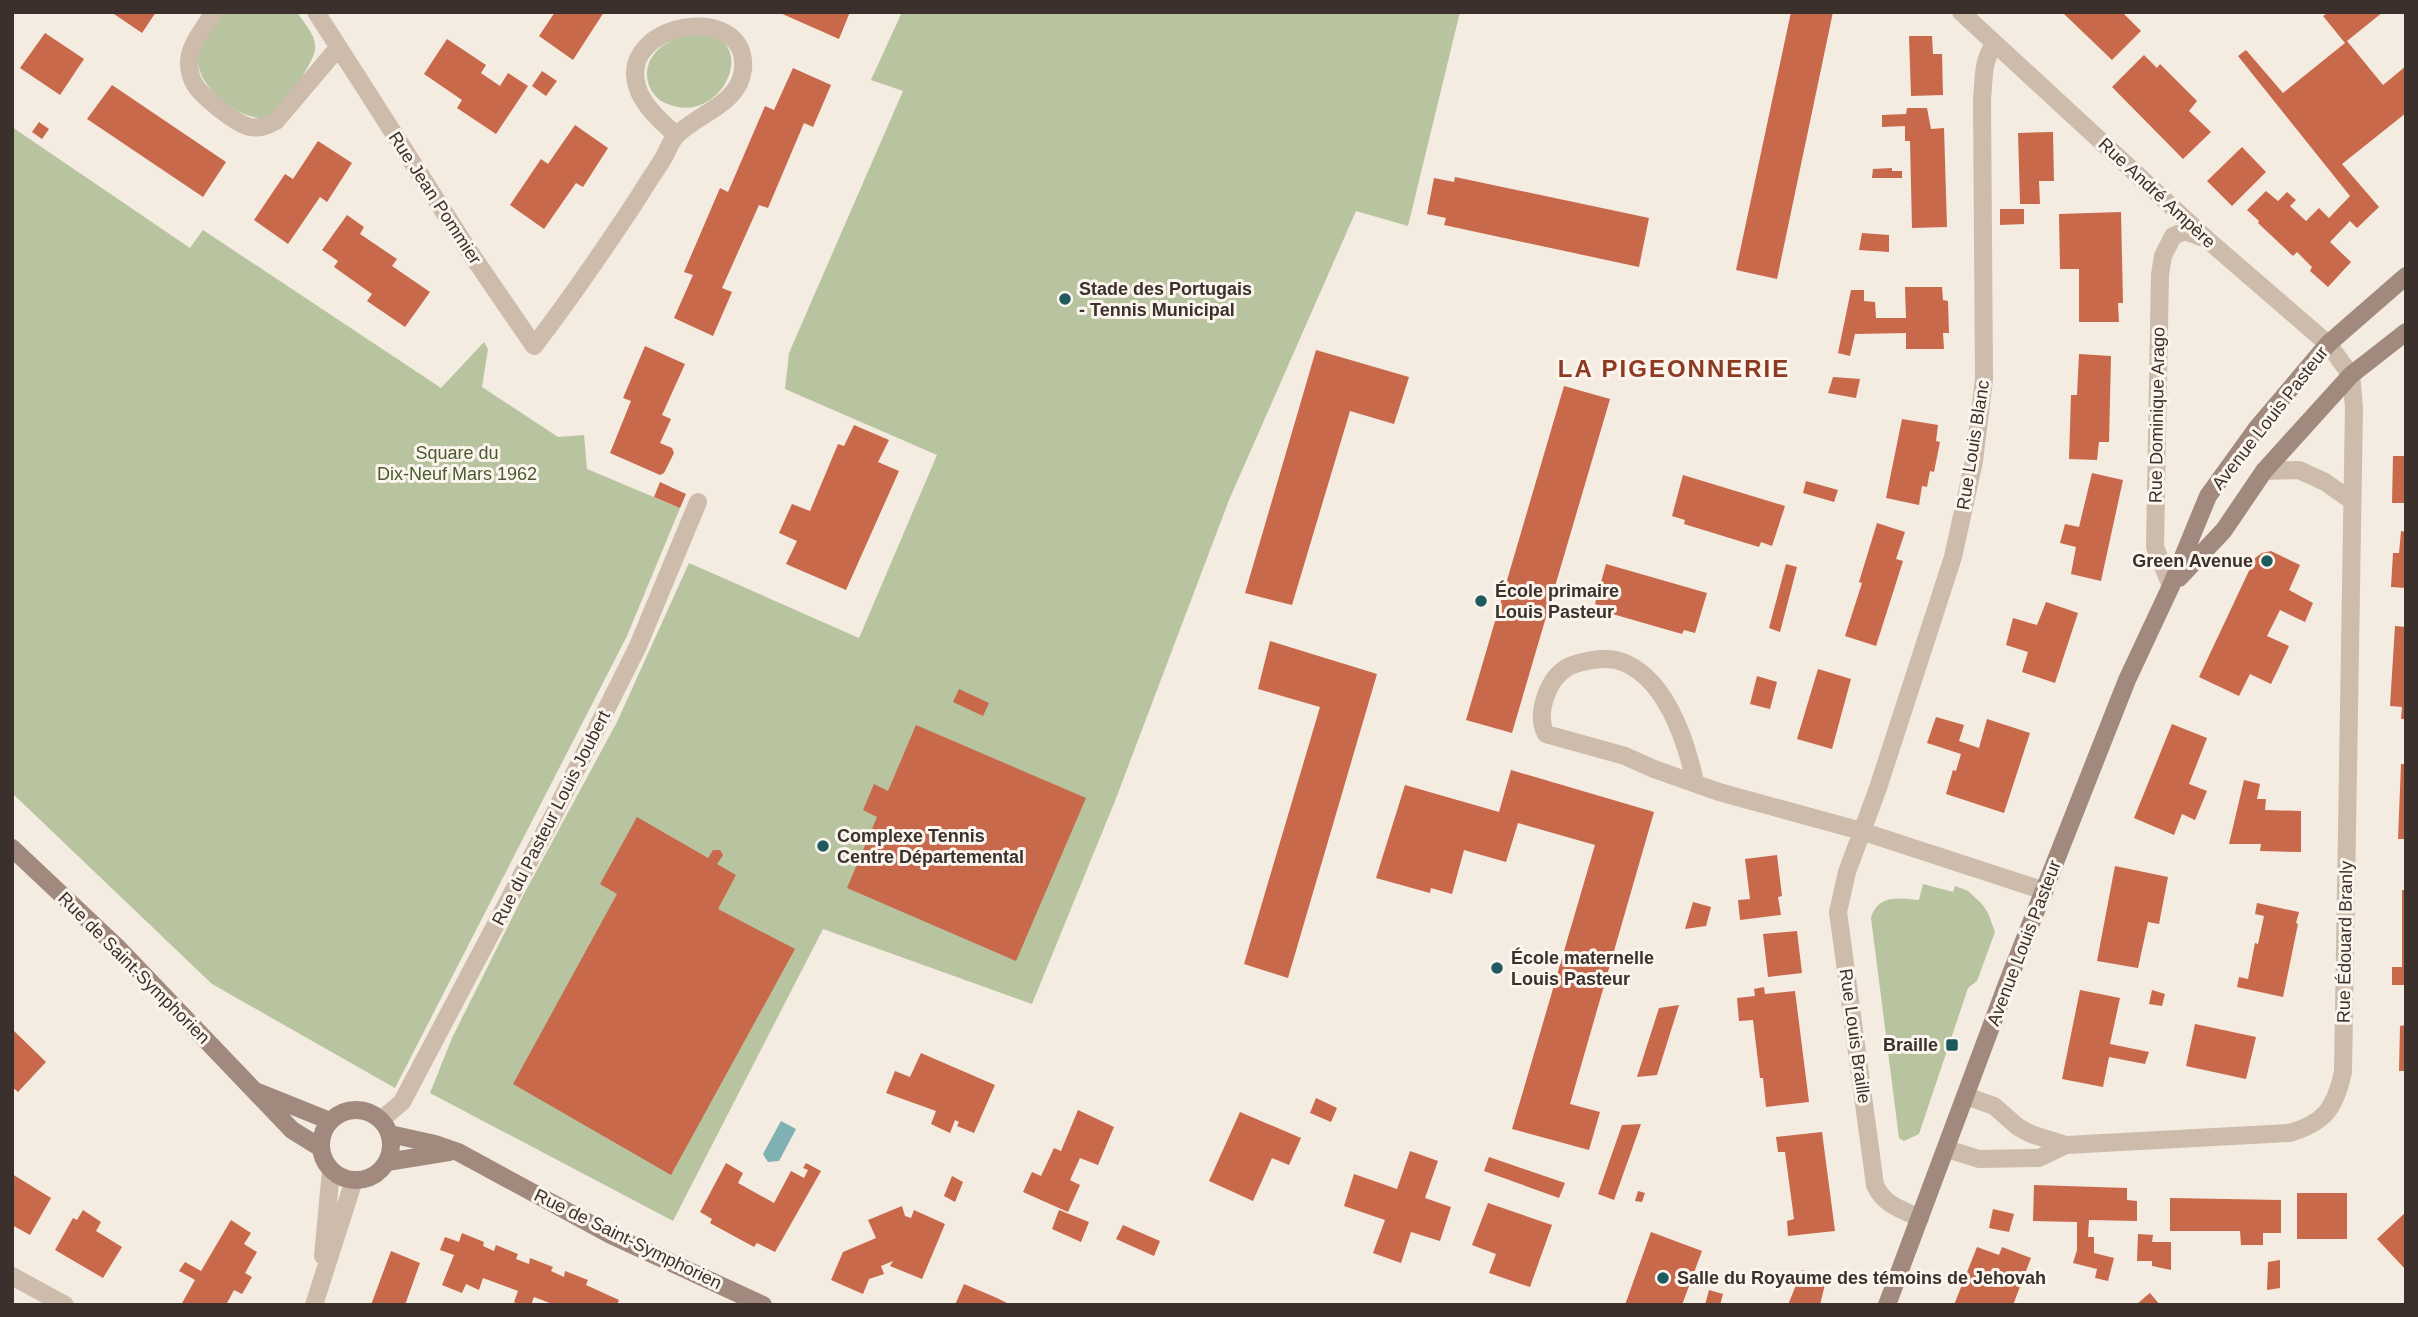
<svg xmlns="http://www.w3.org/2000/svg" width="2418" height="1317" viewBox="0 0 2418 1317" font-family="Helvetica,sans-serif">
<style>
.green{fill:#b8c4a0}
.water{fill:#7fb0b2}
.building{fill:#c8694b}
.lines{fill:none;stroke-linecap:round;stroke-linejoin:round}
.street{stroke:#cdbbac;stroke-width:18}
.secondary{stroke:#a18a7d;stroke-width:18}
.poi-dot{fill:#1f5a5e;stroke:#fbf5ee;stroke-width:2.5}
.labels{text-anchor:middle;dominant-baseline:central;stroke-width:6;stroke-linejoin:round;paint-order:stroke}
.street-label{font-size:18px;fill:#3b302b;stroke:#fbf5ee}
.poi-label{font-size:18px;font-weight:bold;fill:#3b302b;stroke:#fbf5ee;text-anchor:start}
.park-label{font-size:18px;fill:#4a5a2e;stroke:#fbf5ee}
.district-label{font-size:24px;font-weight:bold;letter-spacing:2px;fill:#8c3b22;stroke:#fbf5ee}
</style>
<rect width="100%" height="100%" fill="#f4ebe1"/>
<path class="green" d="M223,12h74c7,11 20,24 18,38 -2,14 -37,66 -50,68 -25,3 -69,-32 -67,-59 1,-16 16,-33 25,-47z
M902,12h558l-52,214 -52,-15 -127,289 -114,301 -83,203 -209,-75 -150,292 -243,-128 22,-55 73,-146 92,-170 72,-159 170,75 78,-183 -152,-66 4,-36 114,-262 -32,-11z
M682,35c8,0 18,-2 27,0 49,11 10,93 -44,68 -19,-9 -24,-34 -10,-50 6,-8 18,-13 27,-18z
M12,127l178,121 13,-18 238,158 43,-46 4,7 -6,38 76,50 26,-2 3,34 93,39 -53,128 -232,452 -183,-104 -200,-191z
M1923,884l30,8 2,-6 13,5 14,13 6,9 7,19 -18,49 -9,7 -49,146 -15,7 -5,-3 -28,-220c7,-24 28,-20 48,-18z"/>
<path class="water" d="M781,1121l15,8 -17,32 -11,1 -5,-8z"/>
<path class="building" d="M111,12h45l-14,21z
M555,12h49l-31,48 -34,-24z
M778,12h72l-11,27z
M1791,12h42l-56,267 -41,-9z
M2062,12h60l19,19 -29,29z
M2329,12h54l-36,29 36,44 23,-19v47l-64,51 37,43 -22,21 -7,-7 -20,21 21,20 -23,25 -18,-16 2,-4 -15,-15 -4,4 -35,-33 1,-2 -12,-11 19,-19 12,10 9,-9 9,8 -6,6 16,15 13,-13 10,10 21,-22 -112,-140 8,-6 37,43 62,-50 -22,-27z
M45,33l39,26 -24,36 -40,-27z
M1909,36h23l1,18h9l1,41 -32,1z
M447,39l39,26 -5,8 19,13 8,-13 20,13 -32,48 -39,-26 5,-8 -38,-26z
M2144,55l13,13 3,-4 37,37 -8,10 22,21 -28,27 -71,-72z
M793,68l38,17 -18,42 -9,-4 -36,85 -9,-3 -37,83 10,4 -19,44 -39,-18 19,-43 -9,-3 36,-84 8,4 37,-86 9,4z
M542,71l15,10 -11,15 -14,-10z
M112,85l114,77 -23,35 -116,-78z
M1907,108h20l4,21 13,-1 3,99 -35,1 -2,-87h-5v-15l-23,1v-12l24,-1z
M39,122l10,7 -7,10 -10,-7z
M575,125l33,23 -25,39 -7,-4 -32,46 -34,-24 31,-46 7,5z
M2053,132l1,49h-15l1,23h-20l-2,-71z
M318,141l34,22 -25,39 -7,-5 -32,47 -34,-24 31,-46 8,5z
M2242,147l24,25 -34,34 -25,-25z
M1892,168v3h10v7h-30l1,-9z
M1455,177l194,41 -10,49 -195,-42 2,-7 -19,-4 7,-36 20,4z
M2000,209h24v15l-24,1z
M2121,212l2,91h-5l1,19h-40v-53h-19l-1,-55z
M347,215l17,12 -4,7 37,25 -5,7 38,26 -25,35 -38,-26 5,-7 -38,-27 4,-6 -16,-11z
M1862,233l27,2v17l-30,-2z
M1905,287h37l1,13 5,1 1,32h-6l1,16h-38v-16l-51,1 -5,22 -12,-3 13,-63h13v11l11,1 1,16h30z
M645,346l40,18 -23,51 9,4 -11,24 12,5 2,5 -10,20 -4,2 -50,-22 21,-52 -8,-3z
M1316,350l93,27 -15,47 -44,-13 -58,194 -47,-12z
M2079,354l32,2 -2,86h-10l-2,18 -28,-1 2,-64h6z
M1833,377l27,2 -4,19 -28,-5z
M1564,386l46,13 -98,334 -46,-13z
M1902,419l36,6 -2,16 4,1 -6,30 -4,-1 -3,16 -5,-1 -3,19 -33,-7z
M854,425l35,15 -11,22 21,9 -53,119 -60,-26 11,-23 -18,-8 13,-29 18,7 28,-67 6,2z
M2393,456h13v47h-14z
M2092,473l31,7 -22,101 -30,-7 5,-27 -16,-4 5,-19 14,3z
M1683,475l102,31 -13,40 -11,-4 -2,5 -75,-23 1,-4 -13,-4z
M1806,481l32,9 -4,12 -31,-9z
M660,482l26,12 -6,14 -26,-11z
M1877,523l28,9 -9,27 7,2 -27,85 -31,-10 17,-53 -3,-1z
M2401,531l5,1v56l-15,-1 2,-34h6z
M2271,551l29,14 -11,25 24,13 -8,19 -25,-12 -13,26 22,10 -7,15 -11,23 -21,-10 -11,22 -40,-19 56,-119 7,-5z
M1606,564l101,29 -12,40 -11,-3 -2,4 -73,-21 1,-4 -15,-5z
M1786,564l11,3 -17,65 -11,-4z
M2046,602l32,11 -23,70 -33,-11 6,-20 -22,-7 7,-27 24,7z
M2395,626l11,1v92h-5l1,-12 -12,-1z
M1270,641l107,33 -89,304 -44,-14 76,-257 -62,-18z
M1818,669l33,10 -19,70 -35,-10z
M1757,676l20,6 -7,27 -20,-5z
M959,689l30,14 -6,13 -30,-14z
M1936,717l28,8 -5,16 20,7 8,-29 43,14 -26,80 -58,-19 7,-24 3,1 5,-17 -34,-11z
M2172,724l35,14 -18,46 18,7 -12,29 -13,-6 -8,21 -40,-17z
M916,725l170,73 -70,163 -169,-73 30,-71 -14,-7 11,-26 14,7z
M2401,764h5v75h-8z
M1511,770l143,42 -84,292 30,8 -11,38 -77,-21 83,-284 -77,-22 -12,39 -42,-12 -12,44 -21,-6 -1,5 -54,-15 29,-93 94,27z
M2244,780l16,4 -3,15h9l-1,11 36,1v41l-41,-1 1,-7h-32z
M637,817l71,41 5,-8h7l3,5 -6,9 19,11 -18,34 77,40 -124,226 -158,-91 104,-190 -17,-10z
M1777,855l5,41 -4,1 3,18 -41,5 -2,-20 12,-1 -5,-40z
M2115,866l53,11 -9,47 -11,-2 -10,46 -41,-7z
M2402,890h4v95h-14v-18h10z
M1693,902l18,5 -5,19 -21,3z
M2257,903l42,9 -3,11 2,1 -15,73 -46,-10 2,-10 9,2 7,-36 3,1 6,-28 -9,-2z
M1797,931l5,42 -34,4 -5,-43z
M1764,987l1,7 30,-3 14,111 -43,5 -3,-29h-3l-7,-58 -14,1 -2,-23 18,-2 -1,-7z
M2080,990l40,8 -10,46 39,8 -4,12 -36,-7 -6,30 -41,-8z
M2152,990l13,4 -3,12 -13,-2z
M1679,1005l-22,70 -20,2 22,-69z
M2195,1024l61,13 -10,42 -60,-13z
M2406,1025v46h-7l1,-45z
M12,1029l34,33 -28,30 -6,-5z
M921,1053l74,32 -21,48 -17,-7 2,-4 -4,-2 -5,13 -19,-9 5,-13 -50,-18 9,-22 15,6z
M1316,1098l21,10 -6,14 -21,-9z
M1078,1110l36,17 -16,38 -18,-7 -10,22 10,5 -12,27 -45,-20 9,-20 9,4 13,-28 7,3z
M1240,1112l61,26 -12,27 -17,-7 -19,43 -44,-20z
M1641,1124l-27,76 -16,-6 24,-69z
M1822,1132l13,99 -47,5 -1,-15 7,-2 -9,-67h-7l-2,-15z
M1410,1151l28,10 -13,37 26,9 -11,34 -29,-9 -10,31 -28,-10 12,-33 -41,-14 10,-32 43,15z
M1489,1157l76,26 -6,15 -75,-27z
M726,1163l17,10 -5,10 36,20 17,-32 13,7 4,-8 -5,-2 3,-5 15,8 -46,81 -18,-9 -3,4 -44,-24 2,-4 -12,-7z
M12,1174l39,24 -21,37 -18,-10z
M952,1176l11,6 -8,20 -11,-6z
M2034,1185l93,3v12l10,1v20l-48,-1 -1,17h6v16l20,5 -6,23 -13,-3 2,-9 -24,-6 4,-13v-28l-44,-1z
M1638,1191l7,2 -3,9 -7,-1z
M2297,1193h50v46h-50z
M2170,1198l111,2v33h-18v12h-22l-1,-14h-70z
M1488,1203l64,22 -22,62 -41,-14 7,-19 -24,-9z
M902,1206l3,10 6,2 3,-8 31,14 -23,55 -32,-13 3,-5 -12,5 3,8 -15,5 -6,15 -32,-14 12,-28 33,-14 -8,-18z
M1993,1209l21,5 -5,18 -20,-4z
M83,1210l18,12 -5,9 26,16 -19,31 -48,-28 18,-32 4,2z
M1059,1210l30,12 -8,20 -29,-13z
M2406,1212v58l-29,-31z
M231,1220l20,13 -7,11 13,8 -12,21 7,4 -10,17 -8,-4 -8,15h-45l14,-25 -16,-9 6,-9 16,9z
M1123,1225l37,16 -6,15 -38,-17z
M1651,1232l51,19 -20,54h-57z
M462,1233l22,9 -1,4 11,5 2,-6 22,9 -2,5 13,5 1,-6 23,9 -2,4 13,6 1,-6 23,9 -2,5 33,15 -2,5h-62l-21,-8 -3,8h-11l-6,-3 4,-11 -35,-13 -4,12 -13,-6 -4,9 -20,-8 12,-30 -14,-5 5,-13 14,5z
M2138,1234l15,1 -1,7h19v28l-19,-4v-5h-15z
M1977,1247l22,8 3,-8 29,11 -18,47h-59z
M391,1251l29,12 -15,42h-34z
M2280,1260v28l-13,2 1,-28z
M1802,1270l24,10 -6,25h-32z
M964,1284l33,14 14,7h-56z
M1709,1290l14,4 -3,11h-15z
M2150,1293l10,12h-24l9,-8z"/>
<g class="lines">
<path class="street" d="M214,12c-9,15 -24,32 -25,49 0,8 1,15 5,22 6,12 42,41 56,44 10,2 18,-2 26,-6l61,-72
M316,12l155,242 63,92c37,-48 71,-98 104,-148 8,-14 18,-27 26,-41 4,-7 7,-17 13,-22 20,-21 63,-31 66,-66 6,-69 -125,-47 -106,17 5,19 25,36 39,49
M2264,471l35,-1 26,12 27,19
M2171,586l-16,-39 5,-273 3,-18 10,-20 12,-5 19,7
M1695,782c-9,-42 -31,-110 -79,-122 -13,-3 -36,1 -48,7 -20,11 -33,47 -22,67l79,22 29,13 65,23 142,39 184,60
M1966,1096l28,10 24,21 13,7 35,11
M381,1120l21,-18 149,-282 87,-174 60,-144
M1947,1149l32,10 60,-1 27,-13 223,-12c36,-10 46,-25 54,-61l11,-665 -3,-32 -23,-31 -118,-102 -249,-230
M1920,1218c-20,-9 -36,-13 -45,-33l-37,-273 9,-40 31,-84 75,-231 21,-96 10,-82 -2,-280c2,-18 0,-40 13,-55
M323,1256l8,-86
M12,1276l53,29
M314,1305l40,-125"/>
<path class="secondary" d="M2179,578l45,-48 40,-59 87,-96 55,-43
M12,848l105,99 175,183 29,18
M258,1092l72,29
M321 1145a35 35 0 1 1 70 0a35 35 0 1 1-70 0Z
M390,1134l45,10 23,8 153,83 152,70
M387,1162l62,-10
M1887,1305l120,-321 120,-304 44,-94 37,-90 49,-68 71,-84 78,-68"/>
</g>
<g class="poi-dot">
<circle cx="1065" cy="299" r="7"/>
<circle cx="2267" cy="561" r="7"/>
<circle cx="1481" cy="601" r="7"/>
<circle cx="823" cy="846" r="7"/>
<circle cx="1497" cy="968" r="7"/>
<rect x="1945" y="1038" width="14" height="14" rx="3.5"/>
<circle cx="1663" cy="1278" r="7"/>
</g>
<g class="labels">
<g class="street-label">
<text transform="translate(2157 193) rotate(43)">Rue André Ampère</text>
<text transform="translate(435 198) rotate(57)">Rue Jean Pommier</text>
<text transform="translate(2157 415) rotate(-89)">Rue Dominique Arago</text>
<text transform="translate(2270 418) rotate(-52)">Avenue Louis Pasteur</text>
<text transform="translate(1973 445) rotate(-81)">Rue Louis Blanc</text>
<text transform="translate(551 818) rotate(-63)">Rue du Pasteur Louis Joubert</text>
<text transform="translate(2345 942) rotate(-89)">Rue Édouard Branly</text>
<text transform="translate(2024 943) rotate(-69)">Avenue Louis Pasteur</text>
<text transform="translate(134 968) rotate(45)">Rue de Saint-Symphorien</text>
<text transform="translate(1855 1036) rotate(82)">Rue Louis Braille</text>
<text transform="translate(628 1239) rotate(26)">Rue de Saint-Symphorien</text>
</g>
<g class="poi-label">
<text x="1079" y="289">Stade des Portugais<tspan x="1079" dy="21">- Tennis Municipal</tspan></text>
<text x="2253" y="561" text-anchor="end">Green Avenue</text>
<text x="1495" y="591">École primaire<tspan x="1495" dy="21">Louis Pasteur</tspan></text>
<text x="837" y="836">Complexe Tennis<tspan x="837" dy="21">Centre Départemental</tspan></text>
<text x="1511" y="958">École maternelle<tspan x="1511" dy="21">Louis Pasteur</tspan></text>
<text x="1938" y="1045" text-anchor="end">Braille</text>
<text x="1677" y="1278">Salle du Royaume des témoins de Jehovah</text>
</g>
<g class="park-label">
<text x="457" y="453">Square du<tspan x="457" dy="21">Dix-Neuf Mars 1962</tspan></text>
</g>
<g class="district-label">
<text x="1674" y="368">LA PIGEONNERIE</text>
</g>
</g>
<rect width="2418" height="1317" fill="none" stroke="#3b302b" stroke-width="28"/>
</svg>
